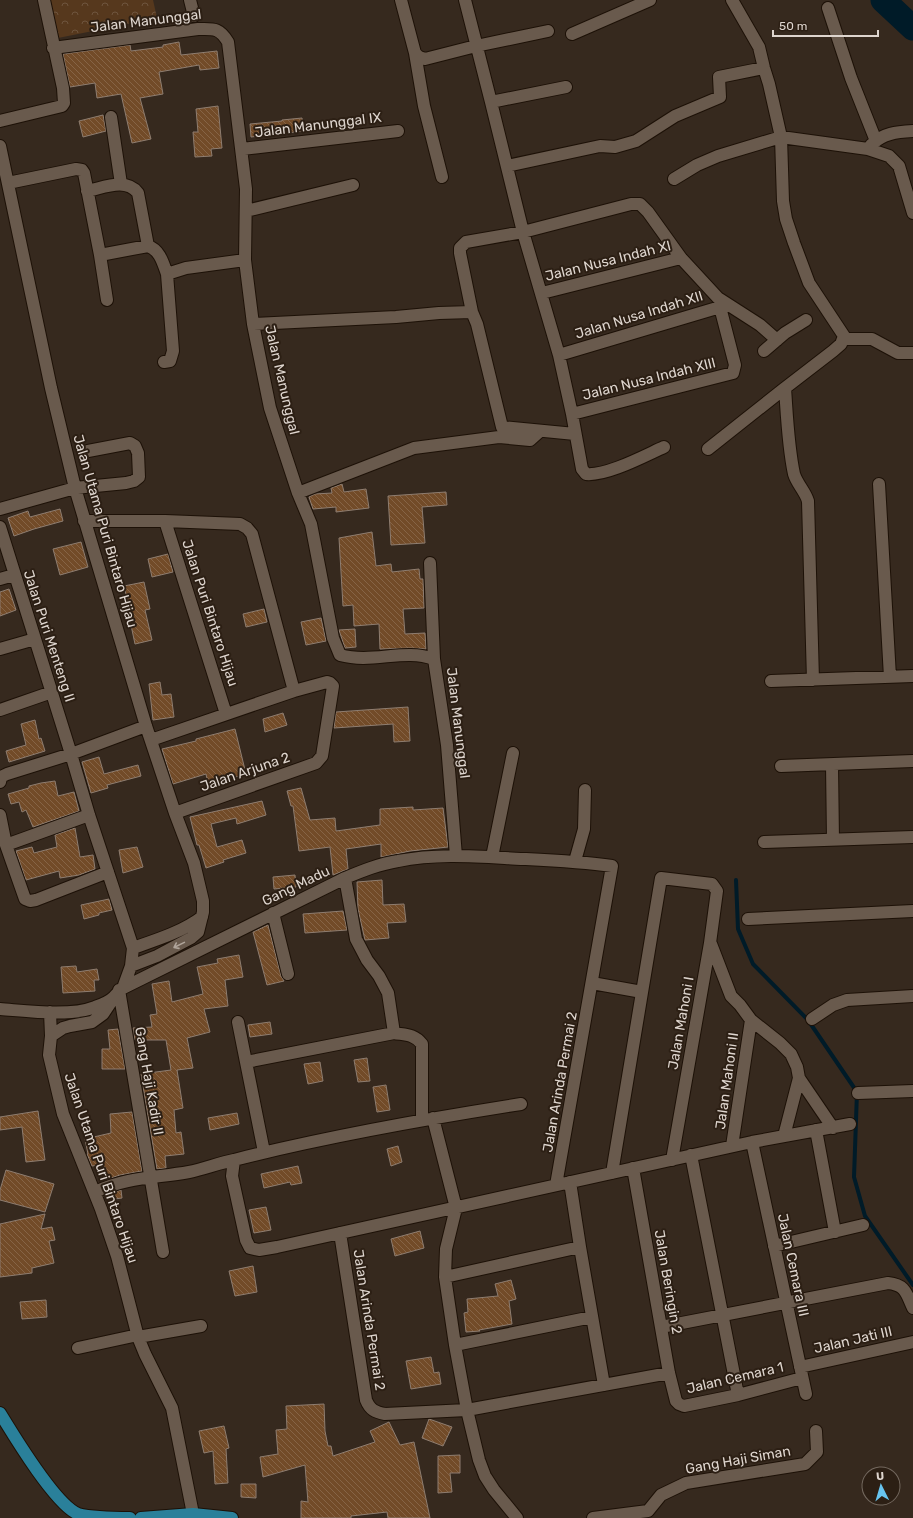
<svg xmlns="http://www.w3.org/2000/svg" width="913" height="1518" viewBox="0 0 913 1518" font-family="Rubik,sans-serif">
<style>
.forest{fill:url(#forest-crowns)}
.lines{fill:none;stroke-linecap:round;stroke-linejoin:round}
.stream{stroke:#001b28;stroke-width:4}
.river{stroke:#001b28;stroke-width:25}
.building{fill:url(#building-back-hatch);stroke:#8e7d70}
.minor-casing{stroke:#1d1107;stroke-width:14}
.major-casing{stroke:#1d1107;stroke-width:14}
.minor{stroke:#695a4d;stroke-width:12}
.major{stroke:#2a809a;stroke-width:12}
.oneway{stroke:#afa49a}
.labels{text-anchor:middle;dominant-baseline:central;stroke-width:4;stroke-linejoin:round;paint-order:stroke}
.street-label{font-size:14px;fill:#ded5ce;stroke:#2c1f14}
</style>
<defs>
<pattern id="forest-crowns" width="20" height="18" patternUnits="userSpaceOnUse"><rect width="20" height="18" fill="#56381d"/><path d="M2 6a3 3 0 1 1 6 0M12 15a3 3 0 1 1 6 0" fill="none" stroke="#6e543d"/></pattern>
<pattern id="building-back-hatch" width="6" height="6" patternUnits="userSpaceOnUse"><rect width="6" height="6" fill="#724b28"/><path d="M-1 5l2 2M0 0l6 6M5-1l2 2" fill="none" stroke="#866446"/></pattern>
</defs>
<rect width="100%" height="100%" fill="#36291e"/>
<path class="forest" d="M50,0h103l4,18 -99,20z"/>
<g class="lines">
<path class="stream" d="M736,880l2,49 15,35 55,56 49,72 -3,85 11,39 48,69"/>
<path class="river" d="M883,0l30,28"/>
</g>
<path class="building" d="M179,42l2,13 36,-4 2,17 -19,2 -1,-5 -40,7 4,22 -23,4 11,41 -19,4 -11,-49 -24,4 -2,-15 -25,4 -7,-33 67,-9 1,6 32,-4v-2z
M218,106l4,42 -11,1 1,7 -17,1 -2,-25h5l-2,-23z
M103,115l3,16 -23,6 -4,-16z
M302,118l2,13 -53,6 -1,-13 32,-3v-1z
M342,484l2,8 22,-3 3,19 -33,4v-5l-23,2 -4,-12 6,-3 17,-1 -1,-5z
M446,492l1,13 -25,2 3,36 -34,2 -3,-49z
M60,509l3,12 -29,8 -20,7 -6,-18 20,-7 2,6z
M372,532l4,34 15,-2 1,8 27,-3 1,10h3l1,29 -21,1 2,25 20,-1 1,16 -15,-1 -31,1 -1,-25 -25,2 -1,-21 -10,1 -4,-68z
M81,542l7,25 -28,8 -7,-26z
M168,554l5,18 -21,5 -4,-18z
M144,582l6,27 -5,1 7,30 -17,4 -7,-33h2l-6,-25z
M9,589l7,21 -16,6v-24z
M264,609l3,13 -21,5 -3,-13z
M321,618l5,23 -20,4 -5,-23z
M355,629l1,18 -11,1 -6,-18z
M160,682l2,13 9,-1 3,23 -21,3 -4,-36z
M408,707l2,34 -16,1 -1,-18 -59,4 2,-16z
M283,713l4,12 -22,7 -2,-13z
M35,720l4,19 2,-1 4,13 -36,11 -3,-11 20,-6 -5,-21z
M235,729l11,45 -38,11 -2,-11 -33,10 -11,-35 34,-8v-2z
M99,757l5,17 34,-9 3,11 -34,9 1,3 -17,5 -9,-31z
M55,781l3,15 16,-4 5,19 -46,16 -7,-17 -4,2 -3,-10 -8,2 -3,-10 21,-6v-2l12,-3z
M301,788l9,32 25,-2 1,13 44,-6v-16l33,-2v3l30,-2 5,39 -38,4 -29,6v-13l-35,5 2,20 -15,6 -3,-28 -31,4 -6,-45h-2l-4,-15z
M262,801l4,14 -29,9 -1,-6 -25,6 6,23 25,-7 4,13 -23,7 1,2 -18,6 -7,-23h-2l-7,-28z
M75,828l5,29 13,-2 2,14 -16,6 -19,3 -1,-7 -33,9 -10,-29 16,-4 2,6 23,-6 -2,-12z
M137,847l6,20 -20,6 -4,-23z
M295,875l1,12 -22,2 -1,-12z
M382,880l1,25 21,-1 2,18 -19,1 2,15 -24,2 -7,-31 -1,-27z
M109,899l3,11 -13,3v2l-15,4 -3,-14z
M343,911l4,19 -42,3 -2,-19z
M268,925l13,51 3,5 -17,4 -14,-53z
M239,955l4,22 -18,3 3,26 -24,3 6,23 -23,6 6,30 -16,2 6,38 -9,2 2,23 5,-1 3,22 -19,2 1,12 -9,1 -16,-95 30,-4 -5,-30h-31l-2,-12 19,-1 -2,-12 7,-1 -5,-30 17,-3 3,21 31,-8 -6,-27 21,-4 -1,-4z
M76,966l1,6 20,-3 2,11h-5l1,11 -32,2 -2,-26z
M270,1022l2,12 -22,3 -2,-12z
M118,1029l7,40h-23v-20h8l-2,-19z
M367,1058l3,23 -12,1 -4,-22z
M320,1062l3,19 -15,3 -4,-20z
M386,1085l4,25 -13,2 -4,-25z
M38,1111l7,49 -19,2 -4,-35 -22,3v-13z
M132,1112l10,59 -22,4 -15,5 -1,-10h-5v-5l-7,1 -5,-12h1l-3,-15 26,-6 -1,-19z
M237,1113l2,11 -29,6 -2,-12z
M398,1146l4,16 -11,4 -4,-17z
M298,1166l4,17 -11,2 -1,-3 -26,6 -3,-14z
M6,1170l48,14 -9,28 -45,-12v-10z
M121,1190l1,8 -15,2 -1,-5z
M266,1207l5,23 -17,3 -5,-23z
M45,1214l-4,15 11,-2 3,13 -6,1 5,22 -22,5v5l-32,4v-53z
M420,1231l4,17 -29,8 -4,-17z
M253,1266l4,26 -22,4 -6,-25z
M511,1280l5,19 -7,2 3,23 -33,6 1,1 -14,1 -2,-19 4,-1 -1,-13 31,-3 -3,-12z
M46,1300l1,17 -25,2 -2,-17z
M431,1357l3,16 5,-1 2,12 -30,5 -5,-28z
M324,1404l1,27 3,15h3l2,10 42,-14 -5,-11 19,-9 11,23 14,-3 16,76h-42l-1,-6 -36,4v2h-50v-17l7,1 -3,-37 -42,12 -3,-20 18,-3 -2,-24 11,-1 -1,-23z
M429,1419l23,8 -9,19 -21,-8z
M224,1426l5,22 -3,1 2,34 -13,1 -2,-33 -9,2 -5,-22z
M460,1455v18h-10l2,19 -14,1v-37z
M241,1484h15v14l-15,-1z"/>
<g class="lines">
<g class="minor-casing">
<path id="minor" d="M190,0l4,16
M401,0l14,53 9,53 18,71
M465,0l26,102 32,130 36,123 13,59 10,55 4,5c21,2 58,-18 78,-27
M732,0l27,47 5,21 5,16 12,53 2,64 3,18 8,24 15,40 35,53 -3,8 -8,7 -48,37c2,28 3,58 9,86 3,10 11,17 14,27l5,179
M828,8l23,70 25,63
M572,34l78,-34
M53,48l145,-19c15,0 21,-2 30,13l18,147 -1,71 8,64 17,84 28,85 13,31 22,114 7,17c33,9 64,-7 94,4
M415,53l4,4 6,2 51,-13 72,-15
M491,102l75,-15
M111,117l10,67
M0,121l62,-15 2,-3 -1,-15 -19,-88
M871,145c12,-12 26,-13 42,-14
M0,146l51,242 24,100 71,238 29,87 19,50 9,38v11l-5,20 -7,6 -34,18 -26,10
M242,149l156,-18
M507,166l93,-20 15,1 21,-6 39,-25 45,-19 -1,-20 45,-9
M674,179l23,-14 21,-9 63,-19 87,12 21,7 10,10 14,47
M8,183l68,-14 6,1 2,3 16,82 7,45
M87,191c16,-3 39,-14 51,2l10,53
M246,211l107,-26
M100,255l48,-9c12,4 15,17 19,28
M542,293l139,-35
M253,324l143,-7 43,-4 33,-1
M844,339h28l26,14h15
M764,351l21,-18 21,-13
M559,355l168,-50
M164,362l6,-1 3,-10 -6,-77 19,-6 59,-8
M572,414l161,-41 2,-8 -15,-58
M575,434l-73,-7 -25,-103 -5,-12 -12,-59v-5l6,-6 57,-10 108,-28h9l8,8 33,46 37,40 42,27 17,15
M708,449l77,-61
M879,484l11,193
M298,493l116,-45 85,-11 31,3 10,-9
M0,509l75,-21 51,-5 8,-2 5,-4 -1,-24 -3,-7 -5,-3 -42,8
M84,521h81l75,3 7,4 5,6 42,157
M165,521l61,193
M0,527l71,227 18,61 44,133 -2,18 -8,22
M430,563l4,96 13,86 9,111
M0,579l14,-4
M0,649l35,-10
M771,681l142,-5
M0,710l52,-18
M151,740l143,-49 33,-9 3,1 3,3 -11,70 -6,7 -141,50
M832,765l1,75
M781,766l132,-5
M0,782l1,-5 6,-3 64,-20 75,-28
M0,815l6,30 19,54 5,2 6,-1 72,-28
M764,842l149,-5
M6,845l83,-30
M492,857l21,-104
M575,861l9,-32 1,-39
M345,878l11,61 11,21 12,16 9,17 6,40
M273,913l15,61
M748,919l165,-8
M711,944l20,52 9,9 11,15 29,23 11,11 6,13 2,11 34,50
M133,948c23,-8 49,-16 69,-31
M592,983l50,9
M119,990l44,262
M0,1009c27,2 70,8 95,-2 6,-2 15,-6 19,-10 3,-3 5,-6 9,-9l222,-110c17,-7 34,-14 53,-17 35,-7 71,-5 107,-3 36,2 71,3 107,8l-56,319
M50,1012l1,24 -2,19 14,59 38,95 16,47 21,81 7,17 27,54 21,106
M812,1019l21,-14 14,-5 66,-4
M238,1022l26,130
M51,1036l12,-8 7,-2 22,-4 11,-8 10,-15
M246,1062l148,-29c12,2 20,1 28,11v76
M858,1093l55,-2
M521,1104c-96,15 -193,32 -287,56l-2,16 14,64 4,8 9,2 18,-3 475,-105 98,-18
M433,1118l23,90 -10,41 -1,28 10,68 12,65 12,50 6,16 9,14 23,28
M816,1130l19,102
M784,1136l15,-58
M752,1142l54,252
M732,1146l19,-126
M691,1155l47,240
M633,1168l36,205 7,28 3,3 5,2 54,-11 64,-17
M612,1173l49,-295 51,6 5,7 -7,52 -38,217
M570,1182l10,65 24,138
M95,1192c31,-15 61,-14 94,-20 15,-3 30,-9 45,-12
M340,1233l26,167c4,10 9,12 19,14l82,-4 202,-37
M774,1246l89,-21
M445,1277l135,-30
M661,1327l227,-44c18,2 18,10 25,25
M138,1337l63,-11
M455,1345l137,-28
M78,1348l60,-13
M800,1367l113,-25
M648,1511l13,-16 25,-12 119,-19 12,-12 -1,-21
M593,1518l55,-7"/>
</g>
<g class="major-casing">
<path id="major" d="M0,1413c14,23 55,91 78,101 16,4 35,4 52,4
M141,1518l52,-4 39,4"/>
</g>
<use href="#minor" class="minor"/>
<use href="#major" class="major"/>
</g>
<defs><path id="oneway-shaft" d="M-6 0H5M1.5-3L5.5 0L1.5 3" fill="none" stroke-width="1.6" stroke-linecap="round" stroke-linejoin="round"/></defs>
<use class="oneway" href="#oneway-shaft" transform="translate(179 945) rotate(154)"/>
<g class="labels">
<g class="street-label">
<text transform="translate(146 21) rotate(-7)">Jalan Manunggal</text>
<text transform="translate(318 125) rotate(-7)">Jalan Manunggal IX</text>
<text transform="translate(608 261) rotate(-14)">Jalan Nusa Indah XI</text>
<text transform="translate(639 315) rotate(-17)">Jalan Nusa Indah XII</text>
<text transform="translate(649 379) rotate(-14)">Jalan Nusa Indah XIII</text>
<text transform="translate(282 380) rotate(77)">Jalan Manunggal</text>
<text transform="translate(105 531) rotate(74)">Jalan Utama Puri Bintaro Hijau</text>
<text transform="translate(210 613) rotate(72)">Jalan Puri Bintaro Hijau</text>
<text transform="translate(49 636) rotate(72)">Jalan Puri Menteng II</text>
<text transform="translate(458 723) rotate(83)">Jalan Manunggal</text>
<text transform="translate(245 772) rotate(-19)">Jalan Arjuna 2</text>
<text transform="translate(296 886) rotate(-26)">Gang Madu</text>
<text transform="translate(681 1023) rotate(-80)">Jalan Mahoni I</text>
<text transform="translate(149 1081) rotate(80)">Gang Haji Kadir II</text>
<text transform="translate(727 1081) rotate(-82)">Jalan Mahoni II</text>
<text transform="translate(560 1082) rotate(-80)">Jalan Arinda Permai 2</text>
<text transform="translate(101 1168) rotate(71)">Jalan Utama Puri Bintaro Hijau</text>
<text transform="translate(793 1265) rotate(78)">Jalan Cemara III</text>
<text transform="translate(668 1282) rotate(80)">Jalan Beringin 2</text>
<text transform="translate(369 1320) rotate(81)">Jalan Arinda Permai 2</text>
<text transform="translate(853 1340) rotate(-13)">Jalan Jati III</text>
<text transform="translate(735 1378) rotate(-13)">Jalan Cemara 1</text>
<text transform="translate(738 1460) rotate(-10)">Gang Haji Siman</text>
</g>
</g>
<g transform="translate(881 1486) rotate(355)"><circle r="19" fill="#2c1f14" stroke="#73685e"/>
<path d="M0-3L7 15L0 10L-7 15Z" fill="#67c4ef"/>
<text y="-6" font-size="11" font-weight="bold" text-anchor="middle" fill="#ded5ce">U</text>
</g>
<path d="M773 30v6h105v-6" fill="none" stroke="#ded5ce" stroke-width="2"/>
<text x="779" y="30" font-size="12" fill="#ded5ce" stroke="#2c1f14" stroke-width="3" paint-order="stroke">50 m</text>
</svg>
